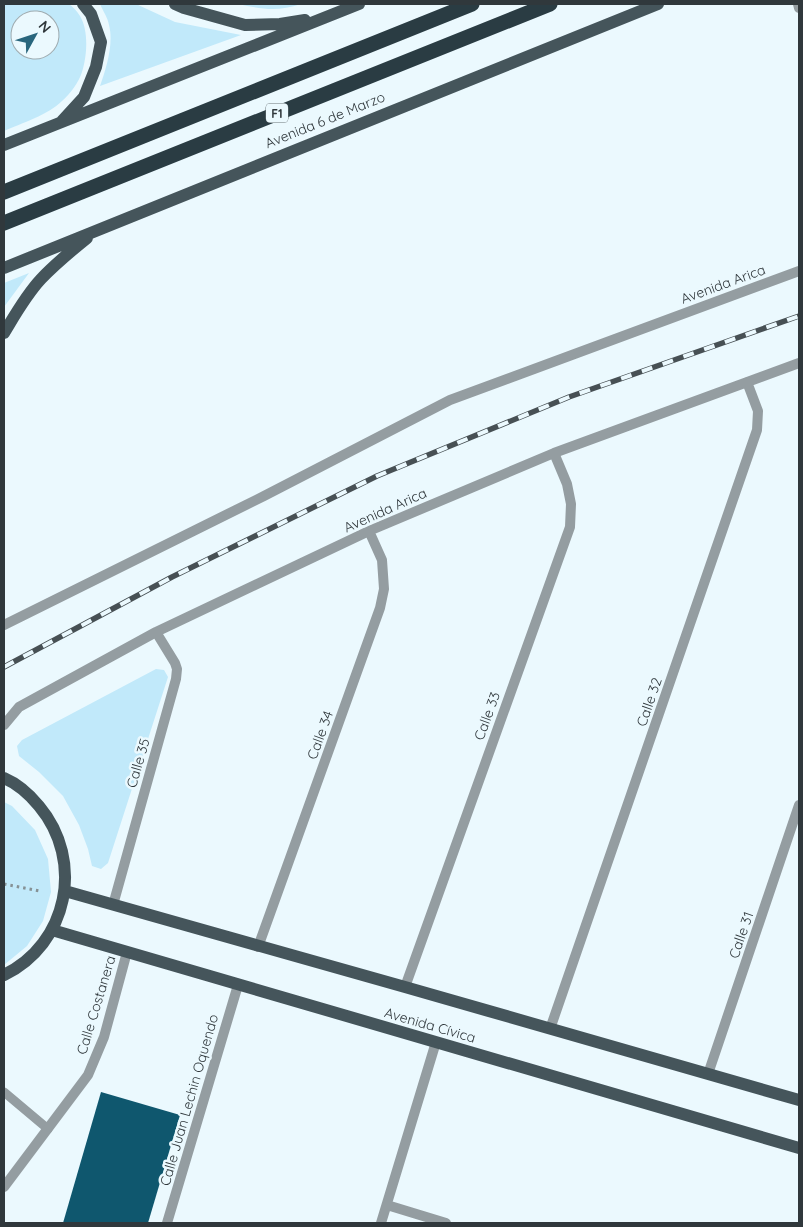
<svg xmlns="http://www.w3.org/2000/svg" width="803" height="1227" viewBox="0 0 803 1227" font-family="Quicksand,sans-serif">
<style>
.green{fill:#c1e9fa;fill-rule:evenodd}
.building{fill:#0f576e}
.lines{fill:none;stroke-linecap:round;stroke-linejoin:round}
.path{stroke:#869195;stroke-width:3;stroke-dasharray:2.5 4;stroke-linecap:butt}
.lane{stroke:#949da1;stroke-width:9}
.street{stroke:#949da1;stroke-width:10}
.primary{stroke:#45555b;stroke-width:12}
.highway{stroke:#2a3c43;stroke-width:15}
.rail-casing{stroke:#475054;stroke-width:5.5}
.rail{stroke:#ebf9fe;stroke-width:4;stroke-dasharray:11;stroke-linecap:butt}
.labels{text-anchor:middle;dominant-baseline:central;stroke-width:5;stroke-linejoin:round;paint-order:stroke}
.shield{fill:#ebf9fe;stroke:#687276;stroke-width:1}
.shield-label{font-size:12px;font-weight:bold;fill:#30383c}
.street-label{font-size:14px;fill:#30383c;stroke:#ebf9fe}
</style>
<rect width="100%" height="100%" fill="#ebf9fe"/>
<path class="green" d="M4,4h65c4,3 8,7 11,12 9,15 7,40 2,56 -3,10 -12,22 -20,29 -14,14 -40,22 -58,30zM20,20h30v30h-30z
M100,4h36l39,18 66,13 -141,51c6,-17 14,-42 9,-61 -1,-7 -6,-14 -9,-21z
M238,4h63c-23,8 -40,5 -63,0z
M29,273l-25,34v2v-26z
M156,669l8,1 4,7 -60,186 -7,6 -9,-3 -4,-17 -9,-24 -16,-29 -24,-24 -20,-16 -2,-10 5,-6z
M4,802l8,4 23,24 13,29 3,33 -8,29 -16,25 -23,19z"/>
<path class="building" d="M101,1092l79,23 -32,108h-85z"/>
<g class="lines">
<path class="path" d="M4,884l36,7"/>
<path class="lane" d="M4,1092l44,37"/>
<path class="street" d="M798,4l1,4
M4,625l260,-129 186,-96 349,-129
M4,725l15,-18 137,-75 213,-101 185,-78 245,-90
M113,905l63,-226 1,-10 -2,-6 -19,-31
M258,947l122,-339 4,-19 -2,-29 -13,-29
M405,987l165,-460 1,-23 -4,-20 -13,-31
M550,1029l207,-599 1,-19 -11,-29
M708,1074l91,-269
M4,1187l84,-112 16,-38 23,-85
M387,1205l59,18
M167,1223l71,-238
M381,1223l55,-181"/>
<path class="primary" d="M175,4l9,4 61,17 35,-1 25,-4
M62,121l22,-24 12,-30 5,-25 -10,-28 -8,-10
M4,145l355,-141
M4,268l654,-264
M4,333c11,-18 22,-38 37,-54 14,-15 30,-28 46,-41
M4,778c14,6 26,17 35,28 46,55 29,138 -35,169
M65,891l340,96 394,113
M52,930l747,218"/>
<path class="highway" d="M4,192l468,-188
M4,223l546,-219"/>
<g class="rail-casing">
<path id="rail" d="M4,667l168,-90 205,-101 192,-79 230,-81"/>
</g>
<use href="#rail" class="rail"/>
</g>
<g class="labels">
<rect class="shield" x="266" y="103.5" width="22" height="19" rx="4"/>
<g class="shield-label">
<text x="277" y="113">F1</text>
</g>
<g class="street-label">
<text transform="translate(325 120) rotate(-22)">Avenida 6 de Marzo</text>
<text transform="translate(723 284) rotate(-20)">Avenida Arica</text>
<text transform="translate(385 510) rotate(-24)">Avenida Arica</text>
<text transform="translate(649 702) rotate(-71)">Calle 32</text>
<text transform="translate(487 716) rotate(-70)">Calle 33</text>
<text transform="translate(320 735) rotate(-70)">Calle 34</text>
<text transform="translate(138 763) rotate(-74)">Calle 35</text>
<text transform="translate(741 935) rotate(-71)">Calle 31</text>
<text transform="translate(96 1005) rotate(-73)">Calle Costanera</text>
<text transform="translate(430 1025) rotate(16)">Avenida Cívica</text>
<text transform="translate(189 1100) rotate(-74)">Calle Juan Lechin Oquendo</text>
</g>
</g>
<rect width="803" height="1227" fill="none" stroke="#30383c" stroke-width="10"/>
<g transform="translate(35 35) rotate(50)"><circle r="24" fill="#ebf9fe" stroke="#a0acb0"/>
<path d="M0-4L9 19L0 12L-9 19Z" fill="#29667d"/>
<text y="-8" font-size="14" font-weight="bold" text-anchor="middle" fill="#30383c">N</text>
</g>
</svg>
